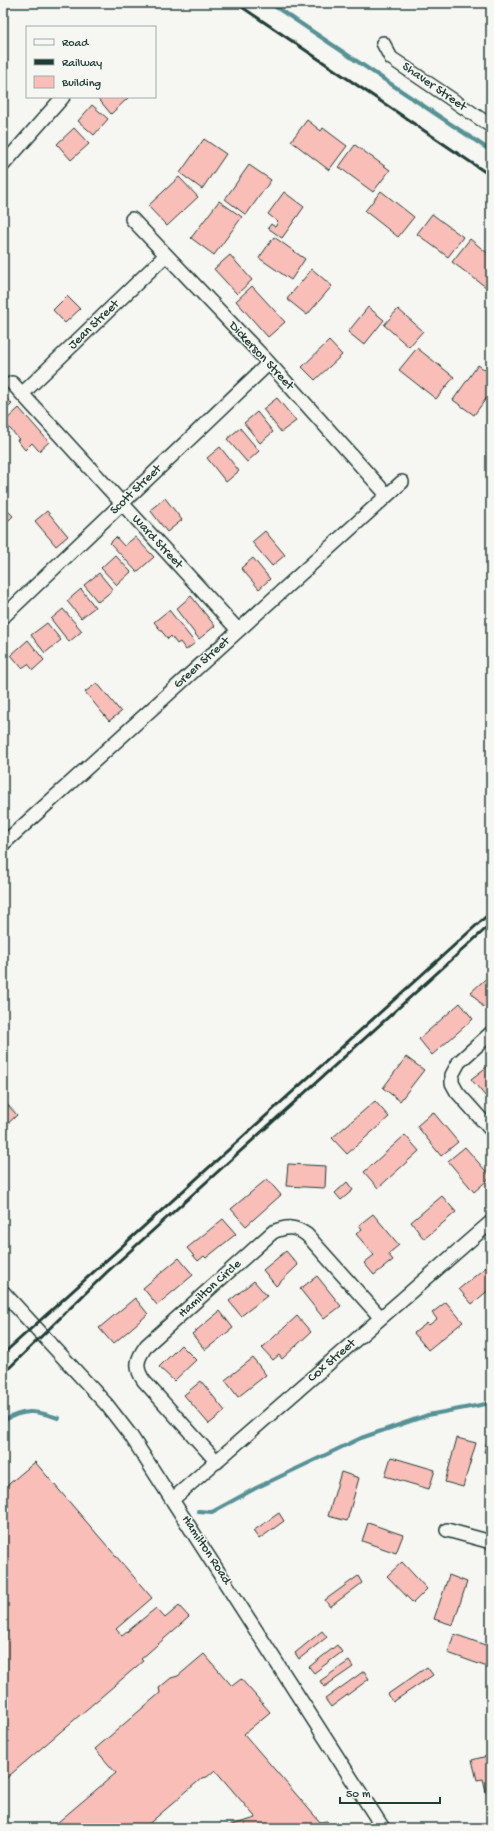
<svg xmlns="http://www.w3.org/2000/svg" width="494" height="1831" viewBox="0 0 494 1831" font-family="'Gochi Hand',sans-serif">
<style>
.lines{fill:none;stroke-linecap:round;stroke-linejoin:round}
.stream{stroke:#569295;stroke-width:4}
.building{fill:#fabeb8;stroke:#1f3d34}
.minor-casing{stroke:#1f3d34;stroke-width:16}
.minor{stroke:#f6f6f2;stroke-width:13}
.rail{stroke:#1f3d34;stroke-width:3}
.labels{text-anchor:middle;dominant-baseline:central;stroke-width:3;stroke-linejoin:round;paint-order:stroke}
.street-label{font-size:13px;fill:#1f3d34;stroke:#f6f6f2}
</style>
<rect width="100%" height="100%" fill="#f6f6f2"/>
<filter id="ink" filterUnits="userSpaceOnUse"><feTurbulence type="fractalNoise" baseFrequency=".025" numOctaves="2"/><feDisplacementMap in="SourceGraphic" scale="8" xChannelSelector="R" yChannelSelector="G"/><feConvolveMatrix kernelMatrix="1 2 1 2 8 2 1 2 1" color-interpolation-filters="sRGB"/></filter>
<g filter="url(#ink)">
<g class="lines">
<path class="stream" d="M270,3l221,148
M3,1421c21,-12 32,-11 55,-3
M198,1511l14,1 44,-24 105,-50 67,-23 63,-12"/>
</g>
<path class="building" d="M97,97h30l1,1 -17,16z
M92,105l16,14 -14,16 -16,-14z
M307,120l14,11 2,-3 24,18 -18,24 -38,-29z
M74,128l15,16 -18,16 -14,-16z
M204,139l22,15 -24,35 -22,-16z
M355,145l35,25 -17,22 -34,-25z
M249,165l22,15 -25,35 -21,-16z
M179,177l19,20 -31,29 -19,-20z
M381,191l33,26 -16,20 -33,-26z
M284,192l20,15 -22,31 -14,-10 3,-4 4,3 3,-5 -10,-8z
M219,201l23,16 -28,38 -23,-17z
M432,214l31,23 -15,20 -31,-23z
M274,237l31,22 -14,21 -32,-22z
M470,239l21,17v32l-1,2 -38,-28z
M230,255l22,25 -15,14 -23,-25z
M312,269l20,17 -25,29 -20,-16z
M252,286l33,36 -17,15 -32,-36z
M67,296l13,13 -15,14 -12,-13z
M368,307l16,13 -20,25 -16,-13z
M398,309l25,22 -14,16 -25,-22z
M329,341l13,14 -27,25 -13,-13z
M417,348l37,29 -18,22 -37,-29z
M478,365l13,9v18l-17,23 -21,-15z
M3,395l9,9 -9,9z
M277,398l19,23 -15,11 -18,-23z
M19,408l30,34 -10,9 -7,-8 -7,7 -8,-10 2,-1 -15,-17z
M257,412l16,20 -13,11 -16,-20z
M240,428l19,23 -12,11 -20,-23z
M220,447l19,24 -13,11 -19,-24z
M165,498l17,22 -15,12 -17,-22z
M3,506l10,10 -7,7 -3,-3z
M47,511l21,25 -12,10 -21,-25z
M265,531l20,24 -13,11 -20,-24z
M116,537l8,9 11,-9 19,20 -17,15 -27,-29z
M115,555l16,17 -14,13 -16,-17z
M253,558l17,21 -11,10 -18,-21z
M99,573l14,17 -15,12 -14,-17z
M81,589l14,18 -14,11 -14,-17z
M191,596l24,30 -16,13 -23,-30z
M63,609l19,22 -13,11 -18,-23z
M169,610l26,33 -9,7 -6,-8 -3,2 -6,-8 -3,3 -14,-17z
M47,623l14,17 -16,13 -14,-18z
M28,640l16,20 -11,10 -5,-6 -6,4 -11,-13z
M97,683l24,29 -12,9 -24,-29z
M491,974v28l-7,6 -13,-16z
M460,1003l13,16 -41,36 -13,-16z
M406,1057l18,13 -24,31 -17,-13z
M488,1066l3,4v33l-20,-24z
M3,1100l14,15 -14,13z
M375,1101l14,16 -42,37 -15,-16z
M433,1112l25,30 -17,14 -24,-30z
M405,1135l14,16 -41,37 -14,-16z
M465,1147l26,30 -17,15 -26,-31z
M288,1164l38,2 -1,22 -39,-2z
M267,1179l14,16 -35,31 -15,-17z
M347,1182l6,8 -12,10 -6,-7z
M442,1196l14,16 -32,27 -13,-17z
M373,1214l26,31 -11,9 5,6 -19,15 -10,-12 10,-8 -18,-21 6,-5 -3,-4z
M223,1219l13,15 -30,24 -2,-2 -6,5 -11,-13z
M286,1251l12,14 -22,21 -13,-16z
M179,1258l14,17 -36,30 -14,-17z
M491,1263v25l-19,16 -13,-15z
M317,1276l24,30 -17,13 -24,-30z
M254,1281l13,15 -26,20 -12,-15z
M135,1298l13,16 -35,30 -14,-16z
M446,1302l17,20 -35,28 -14,-17 13,-10 2,2 8,-6 -5,-6z
M220,1311l13,17 -28,22 -13,-16z
M297,1316l14,16 -29,27 -3,-4 -6,5 -11,-12z
M181,1345l15,15 -22,21 -15,-14z
M253,1358l13,17 -28,22 -13,-17z
M201,1381l24,30 -16,13 -25,-29z
M489,1433h2v21l-7,-2z
M457,1438l19,5 -13,44 -18,-5z
M391,1457l44,13 -6,19 -44,-13z
M35,1462l117,136 -36,31 6,7 34,-28 9,10 14,-12 10,11 -48,42 2,2 -140,120v-292z
M341,1472l18,6 -12,43 -19,-5z
M279,1513l5,8 -25,18 -6,-8z
M368,1523l35,12 -7,18 -34,-12z
M402,1562l25,27 -14,14 -26,-27z
M449,1575l18,7 -14,43 -19,-6z
M358,1576l4,7 -32,24 -5,-7z
M322,1631l5,6 -28,22 -4,-6z
M454,1634l37,13 -1,21 -42,-15z
M337,1645l5,7 -28,21 -5,-6z
M204,1654l28,32 9,-7 29,33 -26,22 76,88 7,-1 2,7h-108l35,-10 -41,-48 -8,7 -5,1 -58,50h-93l65,-55 -21,-24 65,-56 -1,-5 12,-10 7,-2z
M349,1661l4,6 -29,20 -4,-6z
M427,1667l6,8 -40,27 -5,-8z
M364,1671l5,8 -38,28 -6,-8z
M491,1755v56l-8,-32 -6,1 -5,-20z"/>
<g class="lines">
<g class="minor-casing">
<path id="minor" d="M383,43l8,15 100,68
M3,165l60,-68
M132,219l137,144 118,132
M12,383l226,247
M22,394l144,-139
M3,617l266,-254
M3,844l399,-362
M491,1033l-32,29 -7,13v8l5,9 34,38
M3,1292l104,113 24,31 252,392
M217,1462l-73,-81c-10,-14 -7,-23 3,-36l126,-113c14,-6 22,-6 34,3l74,83
M173,1499l318,-277
M447,1530l44,12"/>
</g>
<use href="#minor" class="minor"/>
<path class="rail" d="M236,3l255,173
M3,1354l488,-442
M3,1374l104,-102 384,-348"/>
</g>
</g>
<g class="labels">
<g class="street-label">
<text transform="translate(434 87) rotate(35)">Shaver Street</text>
<text transform="translate(94 325) rotate(-44)">Jean Street</text>
<text transform="translate(261 356) rotate(47)">Dickerson Street</text>
<text transform="translate(136 490) rotate(-44)">Scott Street</text>
<text transform="translate(157 542) rotate(47)">Ward Street</text>
<text transform="translate(202 663) rotate(-42)">Green Street</text>
<text transform="translate(210 1289) rotate(-42)">Hamilton Circle</text>
<text transform="translate(332 1361) rotate(-41)">Cox Street</text>
<text transform="translate(206 1550) rotate(57)">Hamilton Road</text>
</g>
</g>
<rect width="494" height="1831" fill="none" stroke="#f6f6f2" stroke-width="16"/>
<rect x="8" y="8" width="478" height="1815" fill="none" stroke="#1f3d34" stroke-width="1.5" filter="url(#ink)"/>
<rect x="26" y="26" width="130" height="72" fill="#f6f6f2" stroke="#a0aca6"/>
<rect x="34" y="39" width="20" height="6" fill="#f6f6f2" stroke="#a0aca6"/>
<text x="62" y="46" font-size="12" fill="#1f3d34">Road</text>
<rect x="34" y="59" width="20" height="6" fill="#1f3d34" stroke="#a0aca6"/>
<text x="62" y="66" font-size="12" fill="#1f3d34">Railway</text>
<rect x="34" y="76" width="20" height="12" fill="#fabeb8" stroke="#a0aca6"/>
<text x="62" y="86" font-size="12" fill="#1f3d34">Building</text>
<path d="M340 1797v6h100v-6" fill="none" stroke="#1f3d34" stroke-width="2"/>
<text x="346" y="1797" font-size="12" fill="#1f3d34" stroke="#f6f6f2" stroke-width="3" paint-order="stroke">50 m</text>
</svg>
